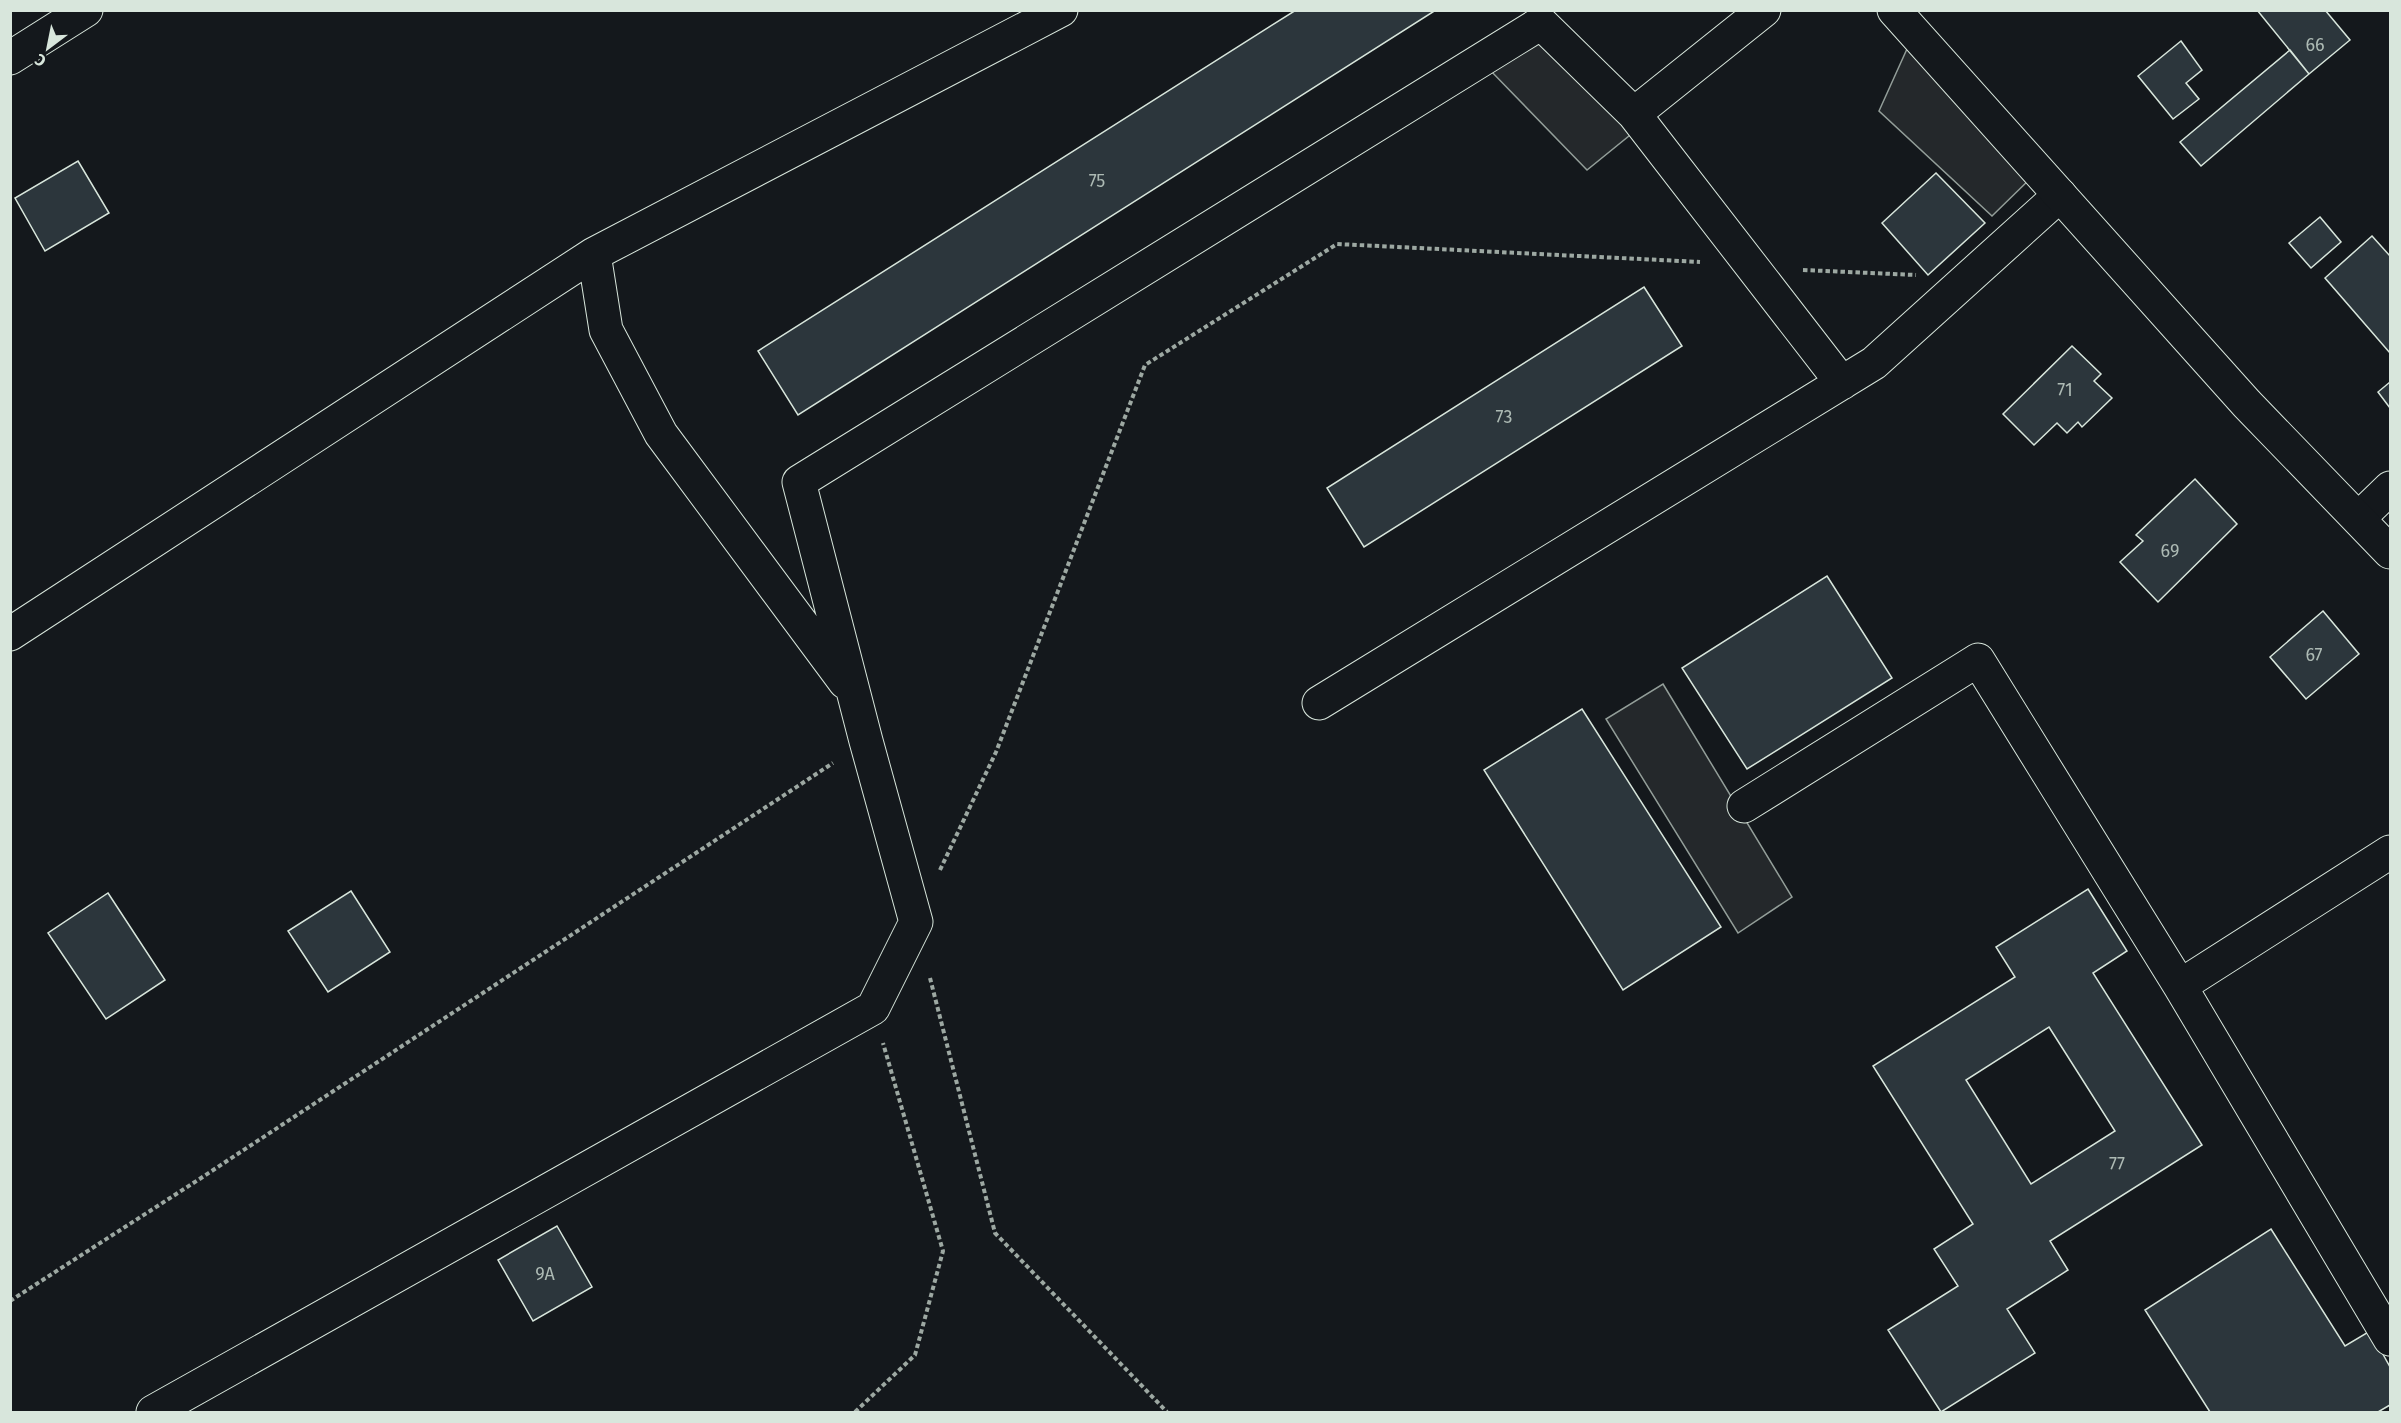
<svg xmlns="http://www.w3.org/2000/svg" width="2401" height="1423" viewBox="0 0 2401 1423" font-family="'Fira Sans',sans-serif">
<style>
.parking{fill:#24282b;stroke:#939e99;stroke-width:1.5}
.building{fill:#2c363c;stroke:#d8e6dc;stroke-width:1.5;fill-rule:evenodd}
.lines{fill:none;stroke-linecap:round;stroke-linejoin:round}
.minor-casing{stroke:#d8e6dc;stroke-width:35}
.major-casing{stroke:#d8e6dc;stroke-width:35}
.path{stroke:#9da8a2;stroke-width:4;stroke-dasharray:4.5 3;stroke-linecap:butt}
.minor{stroke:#14181c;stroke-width:33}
.major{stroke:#14181c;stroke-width:33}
.labels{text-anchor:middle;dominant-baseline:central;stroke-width:4.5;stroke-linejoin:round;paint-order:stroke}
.number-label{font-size:18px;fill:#adbab4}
</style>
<rect width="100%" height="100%" fill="#14181c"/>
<path class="parking" d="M1538,34l102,93 -53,43 -101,-104z
M1911,40l126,132 -45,44 -113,-105z
M1663,684l129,213 -54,36 -132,-214z"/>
<path class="building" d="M1296,10h140l-638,405 -40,-64z
M2257,10h68l25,30 -41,34z
M2181,41l21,29 -16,13 13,16 -26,20 -35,-43z
M2290,50l19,24 -108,92 -21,-24z
M78,161l31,52 -64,38 -30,-53z
M1936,173l49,50 -57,52 -46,-52z
M2320,217l21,25 -30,26 -22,-25z
M2372,236l18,20v97l-65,-75z
M1644,287l38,59 -318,201 -37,-59z
M2072,346l29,28 -7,7 18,17 -30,29 -4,-5 -11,11 -10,-10 -23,22 -31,-31z
M2390,382v26l-12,-16z
M2195,479l42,45 -79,78 -38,-40 23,-21 -7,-6z
M1827,576l65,102 -145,91 -65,-101z
M2323,611l36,43 -53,45 -36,-42z
M1582,709l139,218 -98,63 -139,-220z
M2088,889l39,62 -34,22 109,172 -152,96 18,29 -61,39 28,44 -94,59 -53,-82 70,-44 -24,-37 39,-25 -100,-158 142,-89 -19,-30zM2049,1027l66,104 -84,53 -65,-104z
M351,891l39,61 -62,40 -40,-61z
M108,893l57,87 -59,39 -58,-86z
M557,1226l35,61 -59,34 -35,-61z
M2271,1229l74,117 25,-15 20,36v38l-12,7h-168l-65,-102z"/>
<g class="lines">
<g class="minor-casing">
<path id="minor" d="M10,58l76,-48
M1634,114l208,269
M2359,518l31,-30
M10,634l584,-380
M845,682l-184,-248 -55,-104 -12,-76 467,-244
M1319,703l555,-340 186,-168
M1744,806l234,-146 202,326 210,-134
M2180,986l210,353
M153,1412l720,-404 43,-86 -50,-181 -67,-259 742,-459 93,91 130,-104"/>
</g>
<g class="major-casing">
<path id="major" d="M1894,10l353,394 143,148"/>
</g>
<path class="path" d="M1803,270l113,5
M940,870l56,-118 149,-387 192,-121 363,18
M930,978l65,255 172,179
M10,1301l188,-121 635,-417
M855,1412l60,-57 28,-104 -60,-208"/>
<use href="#minor" class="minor"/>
<use href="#major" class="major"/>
</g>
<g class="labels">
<g class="number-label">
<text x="2315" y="45">66</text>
<text x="1097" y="181">75</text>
<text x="2065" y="390">71</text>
<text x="1504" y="417">73</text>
<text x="2170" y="551">69</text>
<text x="2314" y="655">67</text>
<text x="2117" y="1164">77</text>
<text x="545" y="1274">9А</text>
</g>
</g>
<rect width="2401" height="1423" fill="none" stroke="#d8e6dc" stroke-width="24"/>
<g transform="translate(48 48) rotate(212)" stroke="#14181c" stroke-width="4.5" paint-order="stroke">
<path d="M0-4.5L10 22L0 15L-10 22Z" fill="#d8e6dc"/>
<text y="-9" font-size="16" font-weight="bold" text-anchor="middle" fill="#d8e6dc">С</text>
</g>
</svg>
